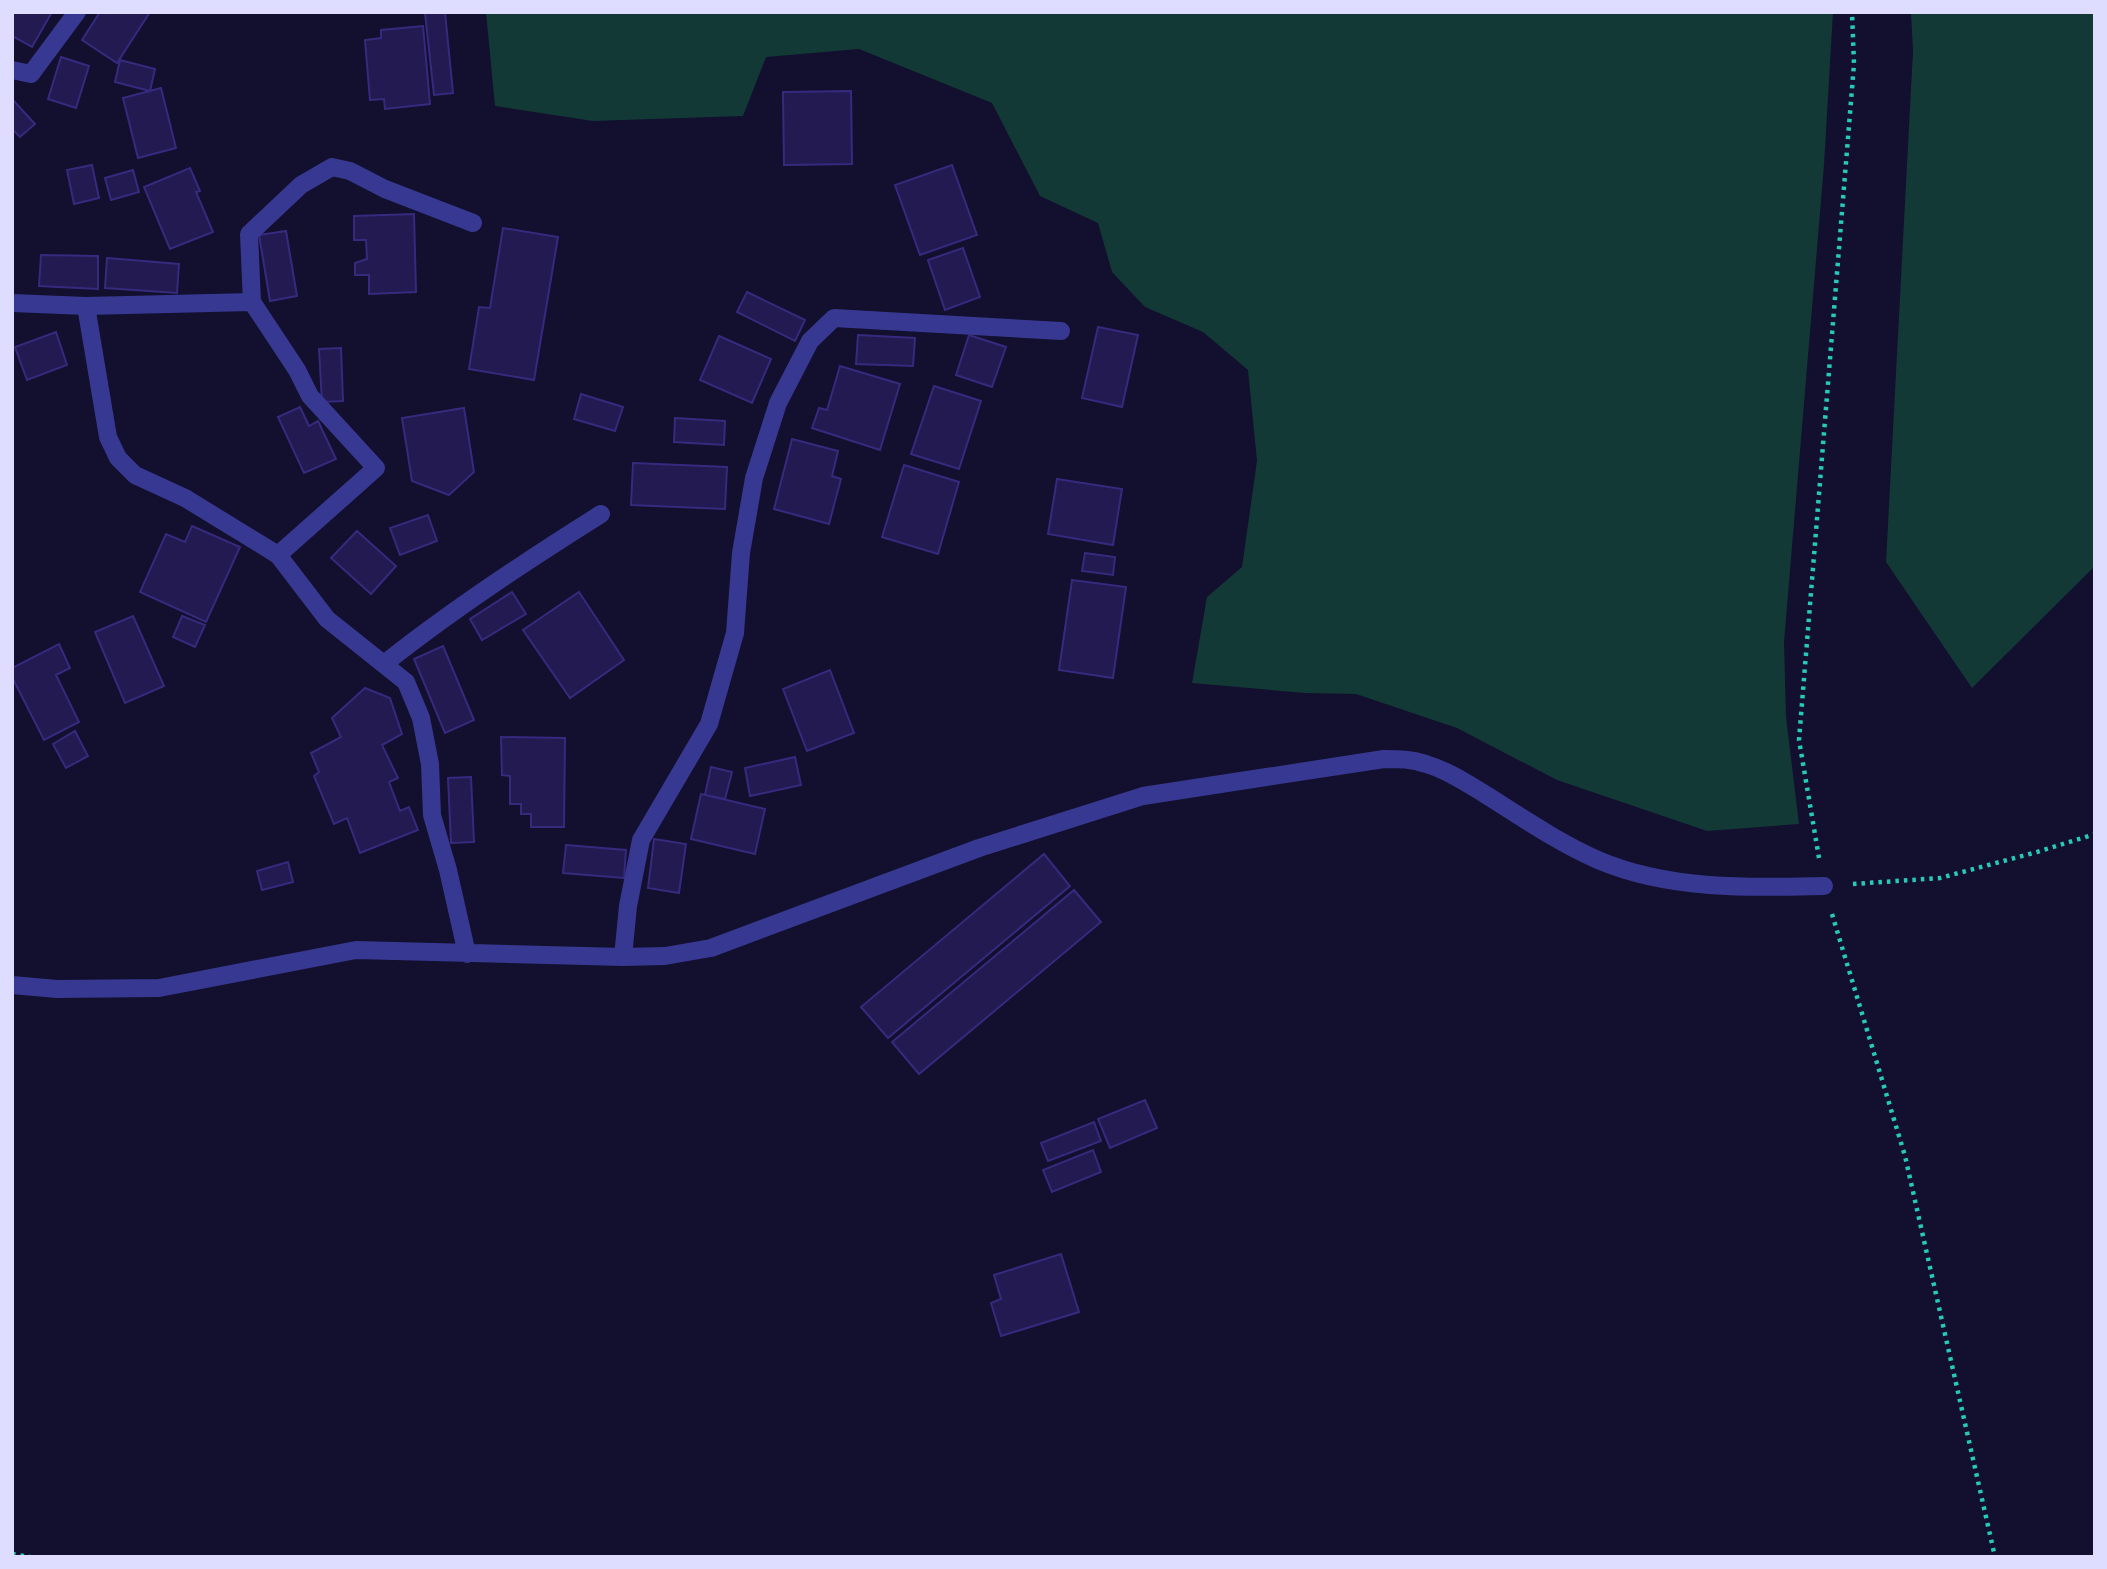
<svg xmlns="http://www.w3.org/2000/svg" width="2107" height="1569" viewBox="0 0 2107 1569" font-family="Overpass,sans-serif">
<style>
.green{fill:#123936}
.building{fill:#221a51;stroke:#362a7f;stroke-width:2}
.lines{fill:none;stroke-linecap:round;stroke-linejoin:round}
.path{stroke:#26cab8;stroke-width:4.5;stroke-dasharray:3.5 5;stroke-linecap:butt}
.minor{stroke:#373891;stroke-width:18}
</style>
<rect width="100%" height="100%" fill="#130f2e"/>
<path class="green" d="M486,12h1347l-9,153 -40,477 2,75 13,107 -92,7 -150,-51 -100,-52 -101,-34 -51,-1 -113,-10 15,-86 35,-30 15,-106 -9,-91 -45,-38 -58,-25 -33,-35 -14,-49 -58,-27 -48,-93 -133,-54 -93,8 -23,59 -150,5 -98,-15z
M1911,12h184v554l-123,122 -86,-126 27,-511z"/>
<path class="building" d="M12,12h40l-20,35 -20,-11z
M100,12h50l-33,51 -35,-23z
M445,12l8,81 -19,2 -9,-82z
M423,26l7,78 -45,5 -1,-10 -14,1 -5,-60 16,-2v-8z
M61,57l28,9 -13,42 -28,-9z
M120,60l35,9 -5,22 -35,-9z
M161,88l15,60 -38,10 -15,-60z
M851,91l1,73 -68,1 -1,-73z
M12,99l23,25 -15,13 -8,-8z
M92,165l7,33 -25,6 -7,-34z
M952,165l25,70 -57,20 -25,-70z
M190,168l10,23 -4,1 17,40 -43,17 -26,-62z
M133,170l6,22 -28,8 -6,-22z
M414,214l2,78 -47,2v-19h-14v-12l12,-4 -1,-19h-12v-24z
M503,228l55,9 -24,143 -65,-11 10,-62 11,1z
M286,231l11,65 -27,5 -11,-66z
M963,248l17,49 -35,13 -17,-50z
M41,255l57,1v33l-59,-3z
M107,258l72,6 -2,29 -72,-5z
M747,292l58,28 -10,21 -58,-29z
M1098,327l40,8 -16,72 -40,-9z
M56,332l11,33 -40,15 -12,-33z
M858,335l57,3 -2,28 -57,-2z
M969,335l37,12 -14,40 -36,-12z
M719,336l52,23 -19,44 -52,-23z
M341,348l2,53 -21,1 -3,-53z
M840,366l60,18 -20,66 -68,-22 7,-20 8,2z
M934,386l47,15 -22,68 -48,-15z
M581,394l42,13 -8,24 -41,-12z
M300,407l9,19 9,-5 18,38 -32,14 -26,-56z
M464,408l10,64 -25,23 -37,-14 -10,-63z
M675,418l50,3 -1,24 -50,-3z
M792,439l46,12 -6,25 9,3 -12,45 -55,-15z
M633,463l94,4 -2,42 -94,-4z
M904,465l55,17 -21,72 -56,-17z
M1057,479l65,10 -9,56 -65,-11z
M428,515l9,26 -37,14 -10,-27z
M192,526l48,21 -34,75 -66,-30 26,-58 19,8z
M357,531l39,35 -25,28 -40,-36z
M1085,553l30,4 -2,18 -31,-4z
M1072,580l54,7 -13,91 -54,-8z
M512,592l14,22 -44,26 -12,-21z
M579,592l45,68 -54,38 -47,-68z
M133,616l31,70 -39,17 -30,-71z
M182,616l23,9 -10,22 -22,-10z
M59,644l11,24 -14,7 23,47 -35,18 -32,-63v-9z
M443,646l31,74 -29,13 -31,-74z
M830,670l24,63 -47,18 -24,-62z
M365,688l25,10 12,36 -20,11 16,33 -9,4 11,29 9,-4 9,23 -58,23 -13,-35 -13,6 -20,-48 5,-4 -8,-19 30,-16 -9,-19z
M75,731l13,25 -22,12 -13,-24z
M501,737l64,1 -1,89h-33v-13h-10v-10h-11v-28l-8,-1z
M795,757l6,28 -51,11 -5,-28z
M711,767l21,5 -7,27 -20,-4z
M471,777l3,65 -23,1 -3,-65z
M701,794l64,15 -10,45 -64,-15z
M654,839l32,5 -7,49 -31,-5z
M566,845l60,5 -2,28 -61,-5z
M1044,854l26,32 -182,152 -27,-31z
M288,862l5,20 -31,8 -5,-19z
M1074,890l27,32 -182,152 -27,-32z
M1145,1100l12,28 -47,20 -12,-29z
M1094,1122l7,19 -53,20 -7,-18z
M1093,1150l8,22 -49,20 -9,-22z
M1061,1254l18,58 -78,24 -10,-33 10,-4 -7,-24z"/>
<g class="lines">
<path class="path" d="M1819,858l-20,-118 55,-676 -2,-52
M1853,884l87,-6 97,-26 58,-18
M1832,914l73,242 90,401
M12,1554l18,3"/>
<path class="minor" d="M12,70l19,4 46,-62
M12,303l74,3 166,-4
M86,306l22,131 10,21 17,17 50,23 93,57 49,64 79,63 15,36 9,46 2,51 16,55 19,84
M278,555l98,-87 -66,-72 -13,-26 -45,-68 -3,-68 52,-49 31,-18 18,4 35,18 88,34
M384,664c69,-55 142,-103 217,-150
M623,957l5,-51 13,-66 68,-116 26,-91 6,-80 13,-75 24,-75 32,-62 24,-23 227,13
M12,985l45,4 102,-1 197,-38 267,7 42,-1 46,-8 268,-100 164,-52 241,-37c14,0 28,0 42,5 20,6 39,18 57,29 37,23 74,49 115,67 70,30 151,28 226,26"/>
</g>
<rect width="2107" height="1569" fill="none" stroke="#dfddff" stroke-width="28"/>
</svg>
